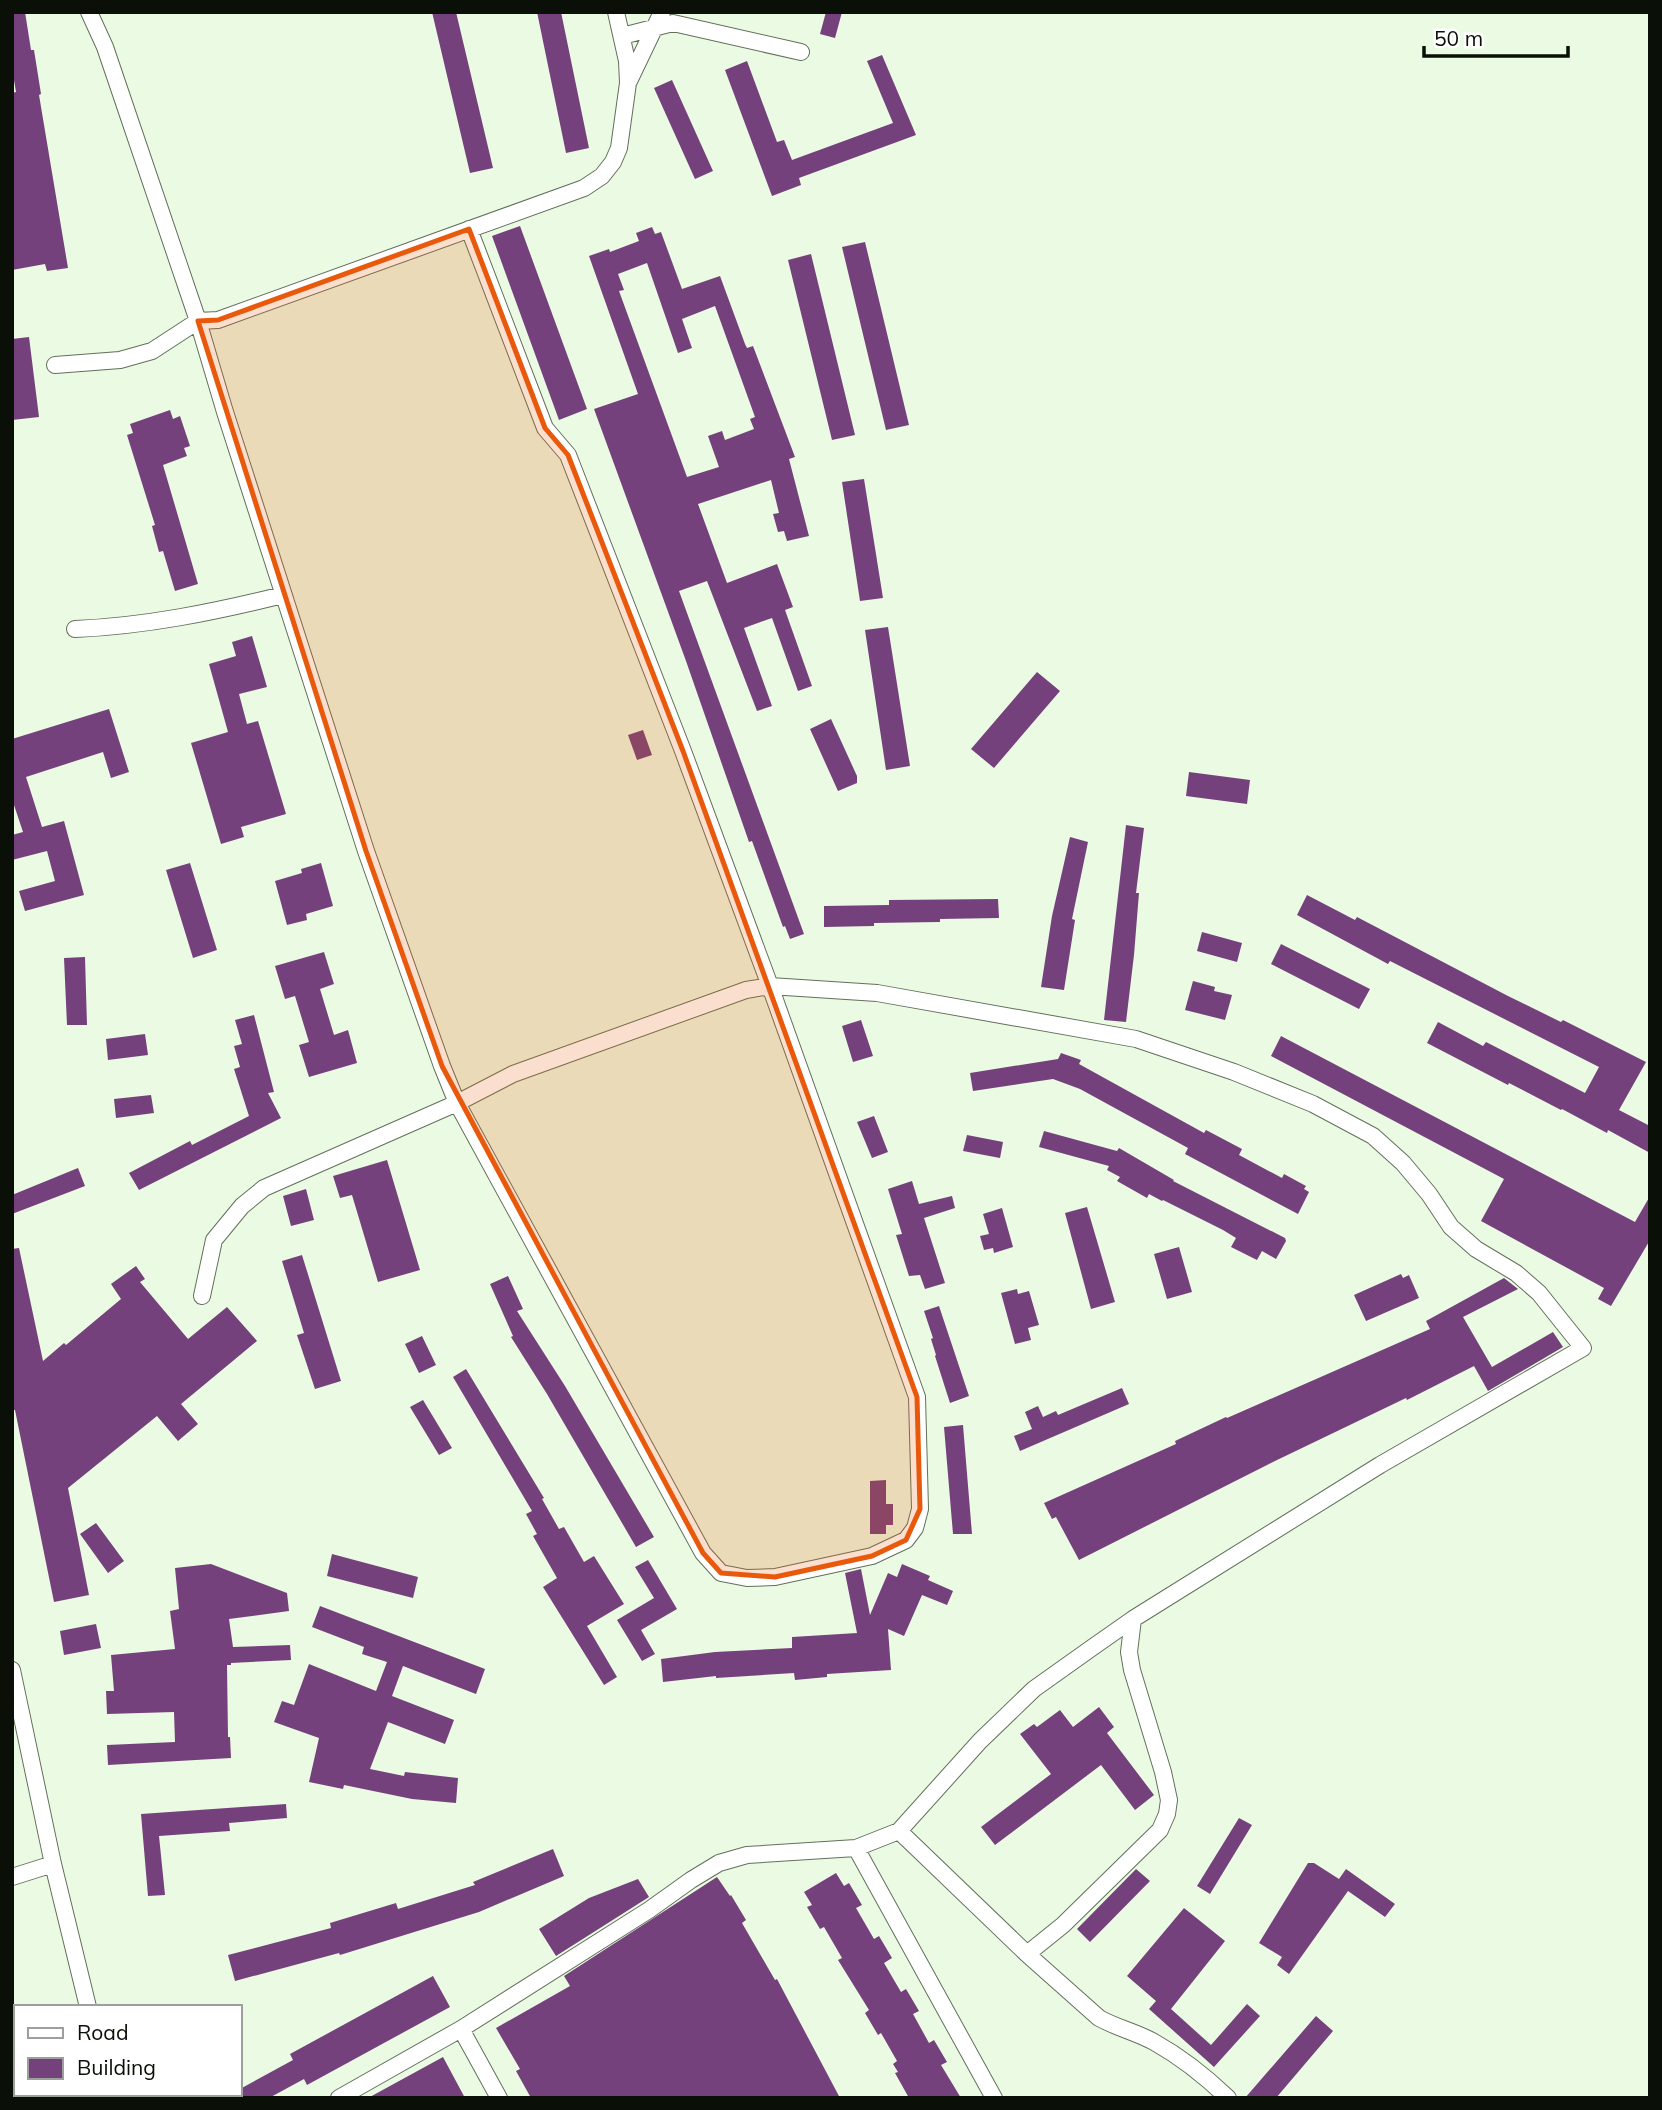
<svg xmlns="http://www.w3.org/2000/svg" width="1662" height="2110" viewBox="0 0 1662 2110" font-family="Mulish,sans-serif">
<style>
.building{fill:#75417c;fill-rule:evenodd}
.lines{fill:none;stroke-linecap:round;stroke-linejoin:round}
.street-casing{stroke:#62705b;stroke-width:18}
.street{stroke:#fff;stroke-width:16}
.marked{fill:#e8590c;fill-opacity:0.2;stroke:#e8590c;stroke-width:5;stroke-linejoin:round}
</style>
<rect width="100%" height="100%" fill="#ebfbe3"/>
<path class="building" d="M12,12h13l6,38h3l7,44 -2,1 29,173 -21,3 -2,-7 -33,6v-177l4,-1 -4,-24z
M432,12h24l37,156 -23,5z
M537,12h24l28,136 -23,5z
M826,12h16l-7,26 -15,-4z
M882,55l34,80 -117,43 2,7 -29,11 -47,-126 22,-9 30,81 7,-2 8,20 101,-37 -26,-62z
M672,80l41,91 -18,8 -41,-91z
M520,226l67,183 -28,11 -67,-184z
M652,227l3,7 6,-2 21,57 38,-13 25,68 2,4 6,-2 42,111 -6,2 20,77 -22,5 -3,-10 -6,1 -5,-18 6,-1 -8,-33 -73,24 29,79 50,-19 16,43 -8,3 27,76 -14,5 -26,-73 -28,10 28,78 -15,5 -50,-130 -28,10 125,343 -14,5 -5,-13 -2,1 -31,-86 -3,1 -63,-181 -92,-252 44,-15 -49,-138 20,-7 1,3 29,-11 -3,-8zM647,263l31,90 14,-5 -10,-29 33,-13 40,111 -5,2 4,10 -29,11 -3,-9 -14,5 11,31 -32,10 -68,-186 5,-1 -6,-16z
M865,242l44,183 -23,5 -44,-183z
M811,254l44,181 -23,5 -44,-180z
M29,337l10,80 -27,3v-81z
M170,410l3,9 7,-3 10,30 -6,2 3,8 -24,9 35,119 -23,7 -12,-40 -4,1 -7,-26 3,-1 -28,-90 6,-2 -3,-9z
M864,479l19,119 -23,3 -18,-119z
M888,627l22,139 -24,4 -21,-140z
M252,636l15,51 -28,7 8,30 11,-3 28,93 -45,13 3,10 -23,7 -30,-101 37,-11 -19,-68 27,-8 -4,-14z
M1037,672l23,19 -66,77 -23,-19z
M109,709l20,63 -18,6 -8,-26 -77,25 16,50 22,-6 20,74 -59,16 -6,-20 36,-10 -8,-30 -35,9v-25l11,-3 -11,-33v-60z
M831,719l26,57v7l-19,8 -28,-62z
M643,730l9,25 -15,5 -9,-25z
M1189,772l61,8 -3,24 -61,-8z
M1126,825l18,3 -8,65h3l-5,62 -8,67 -22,-2z
M1070,837l18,5 -16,77 3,1 -11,70 -23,-3 11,-71z
M190,863l27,87 -24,8 -27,-88z
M321,863l12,43 -27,8 1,6 -20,5 -12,-44 27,-8 -1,-4z
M1307,895l48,25 2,-3 151,79 53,26 2,-2 83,42 -27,48 31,16v27l-42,-23 -1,3 -45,-24 -1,1 -52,-27 -1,2 -81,-42 11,-21 45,24 3,-4 99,51 14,-26 -209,-106 -2,3 -91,-49z
M998,899l1,19 -59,1v3l-66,1v3l-50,1v-21l65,-1v-5z
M1202,932l40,11 -5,19 -40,-11z
M1281,944l89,45 -11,20 -88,-45z
M324,952l10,32 -14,5 14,46 14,-5 9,33 -48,14 -10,-32 10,-3 -14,-46 -10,3 -10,-33z
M85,957l2,68h-20l-3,-67z
M1193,981l22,6 -1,4 18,4 -7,25 -40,-10z
M254,1015l20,77 -6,1 13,25 -142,72 -10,-17 61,-32 2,4 57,-29 -15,-47 6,-2 -6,-21 8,-2 -7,-24z
M861,1020l12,36 -20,6 -11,-36z
M145,1034l3,21 -40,5 -2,-21z
M1281,1036l354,186 15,-26v44l-39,66 -13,-7 6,-11 -123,-67 23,-42 -233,-123z
M1061,1053l20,7 -2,4 125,69 2,-3 36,19 -3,6 43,23 2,-4 22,12 -2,3 5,3 -11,22 -113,-60 3,-6 -108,-59 -27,-10 -80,12 -3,-18 88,-14z
M151,1095l3,18 -38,5 -2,-19z
M874,1116l14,36 -16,6 -15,-36z
M1044,1131l73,20 2,-3 55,32 -1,1 112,57 1,3 -10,18 -14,-8 -5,9 -26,-13 5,-9 -13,-8 -60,-30 -1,1 -13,-7 -2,4 -30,-17 3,-4 -13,-7 2,-4 -70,-19z
M967,1135l36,7 -3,16 -37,-7z
M387,1160l33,110 -42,12 -26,-87 -12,3 -7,-22z
M78,1168l7,18 -73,28v-19z
M912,1181l7,23 33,-8 3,12 -31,10 21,65 -20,6 -5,-14 -11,1 -13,-41 6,-1 -14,-45z
M306,1189l8,31 -23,6 -8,-30z
M1087,1207l28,95 -24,7 -26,-96z
M1002,1208l11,39 -19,6 -1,-5 -9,2 -4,-14 9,-2 -6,-20z
M1179,1247l13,45 -25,7 -13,-45z
M19,1248l24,113 21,-18 2,2 55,-46 -10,-15 25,-18 9,13 -5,3 48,57 39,-32 30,34 -76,63 17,20 -20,17 -21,-25 -89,72 21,107 -35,7 -39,-192h-3v-161z
M302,1255l39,126 -26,8 -18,-54 7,-2 -22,-72z
M1401,1274l2,4 6,-3 10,23 -53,23 -12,-26z
M508,1276l15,33 -6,2 48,75 89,151 -18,10 -89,-153 -36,-57 2,-1 -23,-52z
M1504,1278l14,11 -55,28 29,50 61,-35 10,15 -75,44 -14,-25 -67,34 -1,-2 -131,63 -196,99 -23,-43 -4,2 -8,-16 132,-59 -1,-3 51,-24 1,1 203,-89 -4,-8z
M1017,1289l1,5 11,-3 10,34 -11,3 3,12 -16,4 -14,-51z
M939,1306l30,90 -19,7 -15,-47 1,-1 -5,-16 2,-1 -9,-27z
M422,1336l14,29 -17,8 -14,-29z
M466,1369l78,129 -2,1 17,30 5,-2 20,35 10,-6 30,48 -37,22 30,51 -13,8 -61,-98 14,-9 -24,-42 4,-2 -11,-20 6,-3 -79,-134z
M1122,1388l7,16 -109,47 -6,-15 18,-7 -7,-17 13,-6 5,11 13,-6 2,4z
M423,1400l29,48 -13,7 -29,-48z
M963,1425l9,109h-19l-9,-107z
M886,1480v24h7v21h-7v9h-16v-53z
M96,1523l28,38 -16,12 -28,-39z
M332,1554l86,23 -5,21 -86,-22z
M648,1560l29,49 -36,21 14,24 -13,7 -25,-41 37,-22 -19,-31z
M211,1564l76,29 2,18 -60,8 4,28 57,-2 1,15 -60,3v2h-4l1,72h2l1,21 -123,7 -1,-20 68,-3 -1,-30 -67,2 -1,-23h8l-3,-36 64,-6 -5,-38 9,-2 -4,-41z
M902,1564l28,12 -2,4 25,11 -6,14 -25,-10 -18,41 -16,-7 3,41 -64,4v3l-32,3 -1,-7 -78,5v-2l-53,6 -2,-23 54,-7 77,-4v-11l65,-4 -12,-60 16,-4 9,46 18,-42 9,4z
M320,1606l165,63 -9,25 -73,-28 -11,30 62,24 -9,24 -57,-22 -18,47 34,7 1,-4 53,6 -2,25 -44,-4 -68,-14 -1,4 -34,-7 10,-44 -45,-16 8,-21 12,4 15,-41 67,27 11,-29 -25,-8 2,-7 -52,-20z
M96,1624l5,24 -37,7 -4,-24z
M1099,1707l15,20 -7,6 47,62 -19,15 -34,-45 -106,80 -14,-18 70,-53 -31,-40 14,-10 3,3 23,-17 13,17z
M286,1804l1,14 -58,5 1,8 -71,5 6,59 -17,1 -7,-82z
M1239,1818l13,7 -42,69 -13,-8z
M553,1849l11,27 -85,36 -139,43 -1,-2 -104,28 -7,-26 103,-27 -1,-5 66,-20 2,6 77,-24 -2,-3z
M1308,1863h6l25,16 7,-10 49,35 -10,13 -37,-26 -59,83 -12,-9 5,-8 -23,-14z
M1136,1869l14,12 -60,61 -13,-13z
M836,1873l8,13 5,-3 13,22 -6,3 18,31 5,-3 13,22 -8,5 17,29 5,-3 13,22 -6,3 16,29 5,-3 13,22 -6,3 20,33h-52l-14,-25 3,-1 -5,-8 4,-3 -16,-28 -3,2 -13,-22 4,-3 -31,-50 4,-2 -18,-31 -4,2 -13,-22 5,-2 -8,-13z
M717,1877l13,19 1,-1 15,25 -4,3 33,57 2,-1 63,119h-309l-15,-27 4,-2 -24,-41 74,-42 -6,-10z
M638,1879l11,18 -93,59 -17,-27 50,-31z
M1184,1908l41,33 -54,68 40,36 36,-41 13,12 -46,51 -65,-58 7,-8 -29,-25z
M433,1976l17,31 -143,78 -3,-6 -35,19h-45l7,-4h9v-5l53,-29 -3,-6z
M1316,2016l17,15 -57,67h-31z
M443,2057l22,41h-97z"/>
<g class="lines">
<g class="street-casing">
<path id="street" d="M89,12l16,35 93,274 27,91 141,439 76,215 15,37 246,450 18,20 26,5 28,-1 97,-21 34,-16 9,-12 5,-19 -3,-112 -147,-411 -87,-235 -115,-296 -23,-27 -76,-199
M622,36l51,-13 128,29
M629,81l33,-69
M55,365l65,-5 32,-9 46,-30 20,-1 366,-132 18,-12 11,-14 6,-14 9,-65 -1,-22 -11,-49
M75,629c71,-3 139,-17 208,-34
M202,1296l12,-56 28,-34 22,-18 193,-85 56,-29 233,-84 24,-4 107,7 259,46 98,33 79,32 60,32 30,27 26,31 22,33 25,22 40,24 23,20 44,55 -203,117 -247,154 -40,28 -59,42 -54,52 -81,90
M12,1670l41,194 35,143
M856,1848l138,250
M12,1877l41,-13
M1027,1954l36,-29 97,-95 7,-16 2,-14 -6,-28 -31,-102 -3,-18 4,-33
M461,2029l38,69
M125,2094l2,4
M339,2098l122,-69 188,-119 42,-30 28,-17 28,-8 109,-7 43,-17 128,123 72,64c18,10 37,14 55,24 27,15 52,35 74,56"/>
</g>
<use href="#street" class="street"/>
</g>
<path class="marked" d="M469,229l76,199 23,27 115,296 234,646 3,112 -14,31 -34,16 -97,21 -54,-4 -18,-20 -261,-487 -76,-215 -168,-530 20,-1z"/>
<rect width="1662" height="2110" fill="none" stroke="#0a0f07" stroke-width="28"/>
<rect x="14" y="2005" width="228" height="91" fill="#ffffff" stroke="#9d9f9c" stroke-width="2"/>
<rect x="28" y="2028" width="35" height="10" fill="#ffffff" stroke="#9d9f9c" stroke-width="2"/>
<text x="77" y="2040" font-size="21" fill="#0a0f07">Road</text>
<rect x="28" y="2058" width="35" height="21" fill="#75417c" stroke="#9d9f9c" stroke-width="2"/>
<text x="77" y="2075" font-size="21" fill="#0a0f07">Building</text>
<path d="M1424 46v10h144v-10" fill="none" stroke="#0a0f07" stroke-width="3.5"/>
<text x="1434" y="46" font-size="21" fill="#0a0f07" stroke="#ffffff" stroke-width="5" paint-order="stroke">50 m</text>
</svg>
